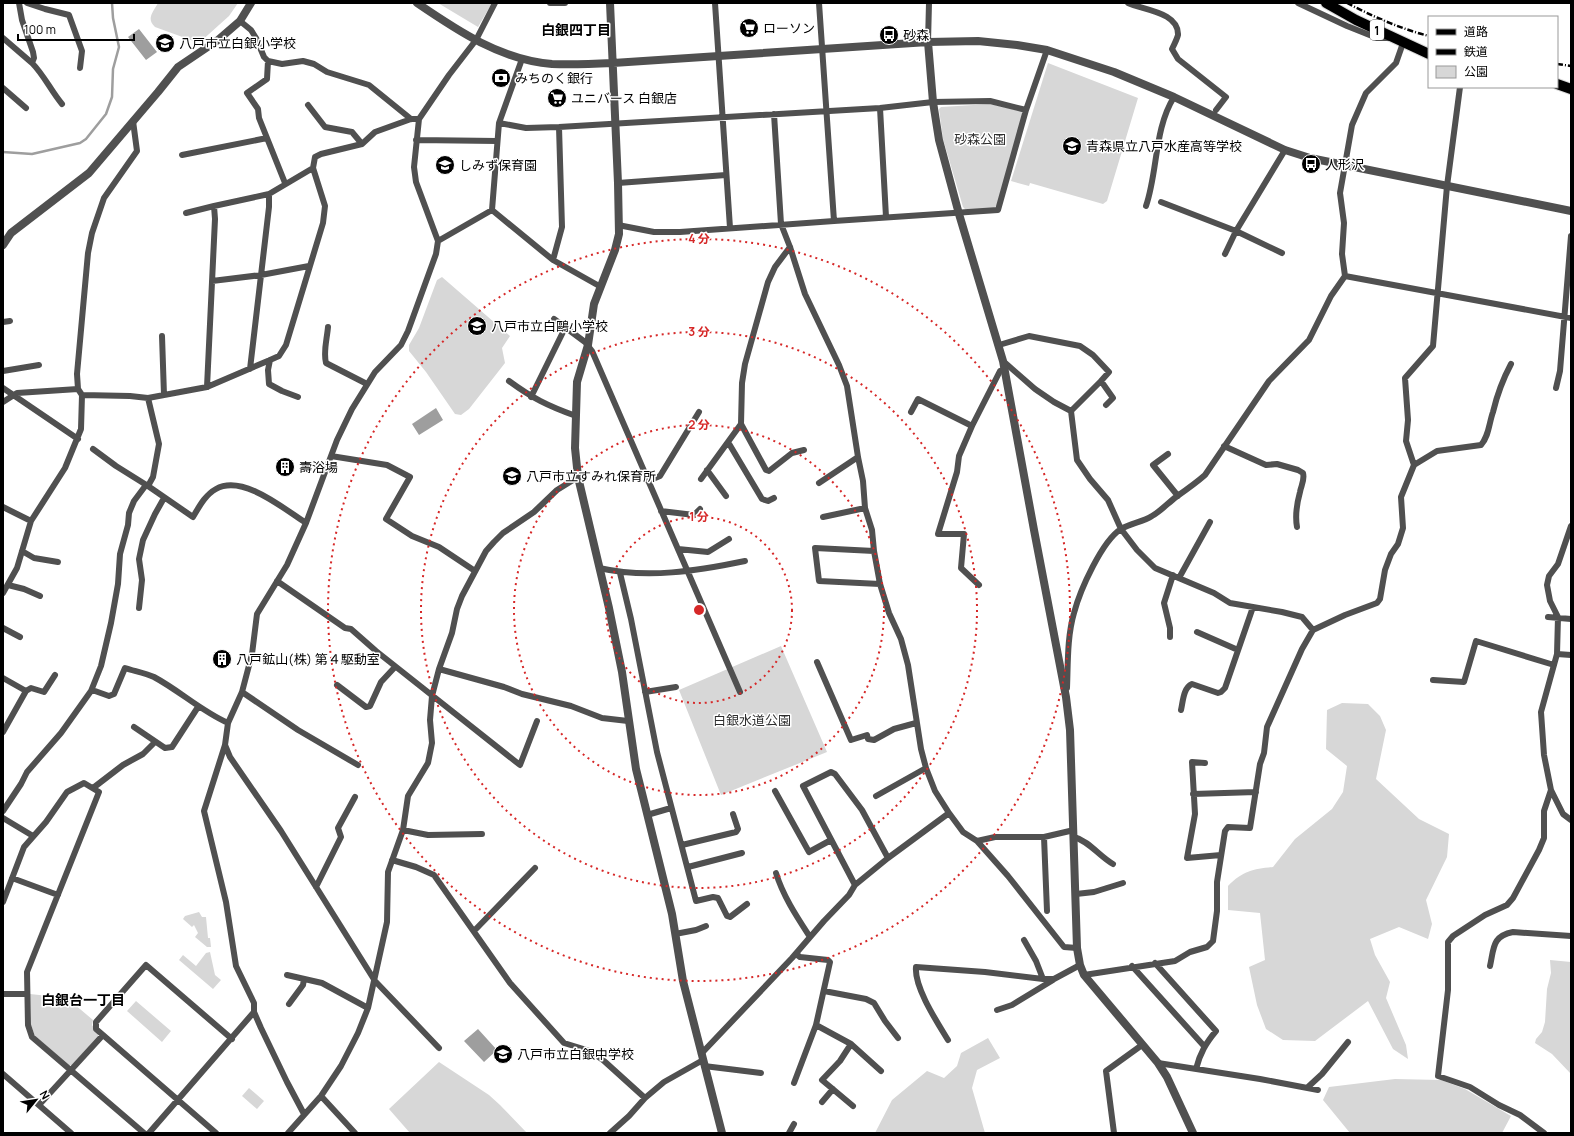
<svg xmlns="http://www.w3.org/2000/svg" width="1574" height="1136" viewBox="0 0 1574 1136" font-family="Manrope,'Noto Sans JP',sans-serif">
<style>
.green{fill:#d7d7d7}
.water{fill:#9e9e9e}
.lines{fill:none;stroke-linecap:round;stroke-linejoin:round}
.stream{stroke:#9e9e9e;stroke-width:2.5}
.primary-casing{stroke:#dbdbdb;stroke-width:12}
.minor{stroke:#505050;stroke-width:6}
.tertiary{stroke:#505050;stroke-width:8}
.primary{stroke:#000;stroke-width:10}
.rail{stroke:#000;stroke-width:2.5;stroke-dasharray:6 2 1 2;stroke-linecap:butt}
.ring{fill:none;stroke:#d62828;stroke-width:2;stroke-dasharray:2 4}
.labels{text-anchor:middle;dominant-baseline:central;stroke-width:3;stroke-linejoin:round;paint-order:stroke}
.shield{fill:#fff;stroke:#4c4c4c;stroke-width:1}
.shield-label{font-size:12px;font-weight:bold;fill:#000}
.poi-label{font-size:13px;fill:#000;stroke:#fff;text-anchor:start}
.park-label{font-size:13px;fill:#2e2e2e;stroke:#fff}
.neighbourhood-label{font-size:14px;font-weight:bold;fill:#000;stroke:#fff}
.centre{fill:#d62828;stroke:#fff;stroke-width:2}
.ring-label{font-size:12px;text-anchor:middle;font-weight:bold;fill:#d62828;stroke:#fff;stroke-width:3;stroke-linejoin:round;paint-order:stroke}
</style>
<rect width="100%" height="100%" fill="#fff"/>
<path class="green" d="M158,3h80l-9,13 -30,27 -44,-16c-9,-8 -2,-15 3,-24z
M438,3h54l-14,24z
M1048,63l90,35 -31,103 -4,3 -73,-21 -1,3 -18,-5z
M990,104l31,7 2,3 -26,91 -3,3 -28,2 -3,-3 -20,-68 -4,-30 2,-2z
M442,277l68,59 -8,12 3,15 -36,46 -8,6 -6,-1 -29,-42 -17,-21v-6l10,-17 18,-48z
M781,646l46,106 -106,43 -42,-105z
M1342,703l26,1 12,12 6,14 -10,49 43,40 30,15 -2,23 -21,43 6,24 -4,15 -29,-12 -29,12 5,16 15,27 -4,16 20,47 2,14 -15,-10 -25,-48 -53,40 -32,-1 -17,-11 -9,-24 -8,-38 16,-7 -5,-47 -32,-3v-24c15,-15 25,-17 45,-19l22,-28 37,-30 11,-17 4,-26 -21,-17 1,-39z
M199,912l3,5h4l2,21h2l1,9h-4l-12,-10 3,-4 -4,-8 -2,2 -9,-8 2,-3z
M210,952l5,23 6,5 -8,9 -34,-29 4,-5 13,11 10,-13z
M1550,960l21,2v112l-19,-20 -17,-11 1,-4 6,-7 3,-10 2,-33 4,-16z
M30,994l37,4 26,22 -1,5 6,9v2l-26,29h-3l-34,-29 -4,-11z
M136,1001l35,30 -9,11 -35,-31z
M988,1038l12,20 -23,12 -5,18 13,45h-110l17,-33 35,-29 17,7 13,-12 4,-13z
M439,1062l50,33 11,10 27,28h-117l-21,-24z
M1395,1079l46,1 24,9 46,27 -9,17h-152l-27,-33 6,-13z
M249,1088l15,13 -7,8 -15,-13z"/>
<path class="water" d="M139,29l18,23 -11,8 -18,-23z
M436,408l7,12 -24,15 -7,-11z
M478,1029l19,21 -13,12 -20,-21z"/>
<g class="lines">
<path class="stream" d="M3,152l29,2 48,-11 6,-4 20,-25 6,-17 1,-28 6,-22 -6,-29 -1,-15"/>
<g class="primary-casing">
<path id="primary" d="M1326,3l30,17 73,34
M1557,84l14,5"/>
</g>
<path class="minor" d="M27,3l18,6 24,6 13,36 -2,17
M550,3h15
M715,3l15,225
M819,3l15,218 164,-11 28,-100 21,-60
M1128,3c15,7 51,9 50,32 -1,4 -4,10 -6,14l6,10 48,38 -10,13
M1298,3l49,23 30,12h14
M240,21l11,9 5,8 8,19 4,4 14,3 21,-3 11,3 13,8 42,13 42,34
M3,38l29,25 2,-5 -1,-6 -11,-32 -3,-17
M928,42l1,-39
M32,63c12,12 19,28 30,41
M3,88l23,20
M308,105l17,22 27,5 10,12
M880,108l6,109
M774,114l7,110 9,23 15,47 34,71 8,21 11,71 5,24 2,27 7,22 2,21 6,33 9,29 12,26 7,26 13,84 5,19 9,23 14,22 14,19 14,9 18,-4h49l30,-7
M499,123l27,5 33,-1 321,-19 53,-6 57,-1 36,9
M267,138l-8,-20 -1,-9 -11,-16 20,-14 1,-18
M416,140l81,1
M182,155l85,-17 18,45
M618,183l108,-8
M1161,202l75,29 46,22
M1146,206c12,-35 8,-77 28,-109
M492,210l7,-87 23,-64
M186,213l28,-7
M618,225l36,7h26l154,-11
M438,241l54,-31 61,50 48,27
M1225,254l11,-23 49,-81
M553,260l9,-33 -3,-100
M1345,276l226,42
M212,281l49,-6 48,-9
M554,319l31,23 7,9 148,341
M3,322l7,-1
M328,327c-1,12 -5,25 -2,36l41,21
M162,336l2,59
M999,345l30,-9 51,10 13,9 16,17 -8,9 12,17 -7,7
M270,360l-2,10 1,14 13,7 16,6
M1003,361l32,28 19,13 17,9 6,49 13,19 18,21 13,29 16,21 18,18 59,25 16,10 52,9 20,5 11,13
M250,369l19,-162v-13
M3,371l36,-6
M509,381c23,17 39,25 67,35
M207,387l8,-168 -1,-13 55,-12 44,-26
M3,388l75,51
M1556,388l4,-17 11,-135
M82,395l48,1 18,2
M531,397l34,-69
M3,402l14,-9 61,-4
M1071,411l30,-30
M911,412l7,-13 54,27
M741,424l25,46 3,1 23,-18 12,-3
M728,442l34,57 6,2 6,-3
M1224,446l42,19 11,-1 21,6 5,3c2,7 -2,13 -3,19 -3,11 -5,24 -3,35
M93,449l23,17 32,20
M1168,454l-15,11 25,31
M331,456l56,9 23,12 -24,42 26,17 27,11 36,24
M1414,465l23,-14 44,-6c8,-9 8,-22 12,-33 4,-17 10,-33 18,-48
M707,470l19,26
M701,479l40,-55 1,-41 3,-19 23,-82 7,-15 15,-20
M648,481l12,-5 39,-64
M819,483l39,-26
M3,507l28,14
M661,511l33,4 6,-6
M823,517l42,-9
M306,523c-22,-14 -63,-49 -90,-34 -11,6 -17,18 -23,28l-45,-31 5,-9 6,-33 -11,-46 59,-11 63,-27 9,-4 7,-11 37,-122 2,-17 -12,-38 2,-11 6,-3 41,-10 13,-12 36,-13h8
M1571,526l-13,38 -9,12 -2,9 3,16 8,16 -1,37 -16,58 3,43 7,35 12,24 8,6
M678,549l30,3 21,-13
M22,551l12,7 24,4
M874,551l-59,-3 4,33 61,3
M599,568c49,11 97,3 146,-7
M620,573l11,46 26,133 39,149 17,-4 5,1 9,18 3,1 17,-13
M1179,578l31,-56
M277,581l68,47 6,1 25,22 144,114 17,-44
M8,585l16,4 16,7
M979,585l-18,-17 3,-34h-26l19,-62 2,-16 13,-30 28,-55 5,-2
M3,593l14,-25 14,-47 34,-53 16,-39 1,-34 -4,-6 -1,-15 11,-121 4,-20 12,-35 33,-47 -4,-30
M139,608l3,-28 -3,-21 4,-19 12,-26 9,-16
M1548,617l23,2
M3,628l17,9
M1197,632l41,18
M1170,637v-9l-6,-25 9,-28
M1557,654l14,1
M817,662l34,78 16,-5 1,4 6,1 20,-11 22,-6
M439,669l65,18 18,7 49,12 31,12 26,3
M3,678l23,13 -23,41
M1433,680l31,2 12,-41 78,24
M337,685l29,22 4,-1 11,-24 14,-15
M1067,688c1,-24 0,-51 7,-75 6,-23 28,-72 47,-84 10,-6 22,-7 31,-13 9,-5 16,-13 24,-19 10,-7 20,-14 29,-22l64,-94 40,-41 22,-44 14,-20 -3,-22 2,-31 -4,-30 12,-68 14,-32 30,-30 7,-20
M26,691l5,-3 13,4 11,-17
M91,691l10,-25 10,-43 7,-39 2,-30 8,-29 1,-12 5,-12 12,-16
M242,692l56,38 60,35
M645,692l31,-5
M1181,710c2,-8 2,-22 11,-26l26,9 3,-1 4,-4 28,-81
M134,727l31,21 7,-1 26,-40
M225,745l5,12 51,74 94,150 64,67
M1205,763l-13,-1 3,52 -8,44 34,-3
M93,788l30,-23 20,-11 12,-12
M775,791l34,61 22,-12
M1193,794l63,-2
M876,796l50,-28
M3,811l18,-27 6,-12 34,-39 30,-42h4l14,5 5,-2 11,-26c9,3 20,5 29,9 26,14 47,34 74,46
M647,815l24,-7
M3,818l30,18
M403,830l25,5 54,-1
M1044,837l3,74
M1074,837c15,4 25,19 39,27
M977,841l31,35 56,71 13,1
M682,845l54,-13 2,-3 -5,-15
M392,860l24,7 18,8 76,108 54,60 26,8 13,9 42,38
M688,867l54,-14
M776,873c7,23 21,44 34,64
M12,878l46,17
M855,885l-52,-99 28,-14 4,2 27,36 26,48
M316,887l25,-50 -3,-9 17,-31
M1076,894l18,-2 29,-9
M3,902l21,-55 22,-25 21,-30 17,-9 15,9 -72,180 1,53 4,12 112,96
M474,931l61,-63
M675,934l21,-4 10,-4
M1024,940l12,21 7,18
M1155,963l61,68c-10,12 -16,22 -20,38
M1132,966l72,80
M1490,966c4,-18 2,-30 23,-34l58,4
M287,975l35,8 46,25
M1084,975l91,-14 15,-9 17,-5 6,-6 4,-30v-29l8,-51 3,-4 22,1 10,-64 4,-11 3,-26 35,-78 11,-19 32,-15 32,-12 3,-4 5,-29 6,-16 7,-10 5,-16 -2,-31 13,-32 -8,-24 2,-21 -3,-42 28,-32 14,-160 13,-99
M824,991l42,8 8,4 11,18 13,17
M3,994h24
M289,1004l14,-19 1,-6
M997,1010l15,-5 41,-25
M816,1025l35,19 -11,17 -18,19 31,26
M103,1035l113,98
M948,1040c-11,-18 -34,-53 -32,-73l69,5 58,7h11l26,-14
M851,1044l30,27
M701,1054l91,-96 32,-37 25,-26 6,-10 33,-27 61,-45
M1158,1063l102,16 58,11
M704,1066l57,7
M3,1074l68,59
M794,1083l22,-58 14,-63 -2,-2 -28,-3 -4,-3
M1308,1087l14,-13 26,-32
M321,1096l34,37
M822,1102l11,-13
M39,1105l64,-70 -7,-6v-7l50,-57 86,74
M304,1114l-17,-32 -26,-54 -7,-16v-9l-18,-37 -10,-64 -22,-91 21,-66 3,-22 14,-31 10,-38 5,-40 30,-49 19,-42 31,-83 15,-31 23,-37 26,-27 7,-14 28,-77 2,-13 -22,-59 -2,-15 5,-48 30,-44 27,-35 19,-37
M149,1133l105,-121
M288,1133l33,-37 20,-30 17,-33 10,-25 19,-86 1,-50 15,-42 5,-34 20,-33 4,-20 -2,-23 2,-24 7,-27 13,-36 5,-24 5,-13 24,-45 8,-9 9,-9 31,-21 23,-22 21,-13
M610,1133l19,-17 16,-18 19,-16 39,-22
M789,1133l5,-9
M1114,1133l-8,-62 36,-26
M1544,1133l-24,-18 -21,-10 -29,-18 -32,-11 10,-86v-48l5,-6 32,-21 22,-10 6,-7 26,-48 5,-12v-27l7,-21"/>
<path class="tertiary" d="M417,3c41,28 84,57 135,61 20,1 41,0 61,-1l315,-21 50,-1 39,4 30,5 67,22 60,25 111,53 25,8 261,53
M610,3l8,180 1,51 -4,16 -21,54 -6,41 -11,37 -2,66 3,29 31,131 13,64 14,97 36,145 11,67 39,152
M928,42l5,60 6,38 20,74 44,147 31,169 32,167 4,33 7,218 3,17 4,10 74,88 9,14 26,56
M3,245l8,-12 78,-60 69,-81 20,-25 40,-27 22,-19 11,-18"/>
<use href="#primary" class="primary"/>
<path class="rail" d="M1347,3c25,13 54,26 82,33
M1557,64l14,2"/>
</g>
<g class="ring">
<circle cx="699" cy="610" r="93"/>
<circle cx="699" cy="610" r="185"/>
<circle cx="699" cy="610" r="278"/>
<circle cx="699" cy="610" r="371"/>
</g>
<defs>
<g id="supermarket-disc" transform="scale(1)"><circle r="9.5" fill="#000" stroke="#fff"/><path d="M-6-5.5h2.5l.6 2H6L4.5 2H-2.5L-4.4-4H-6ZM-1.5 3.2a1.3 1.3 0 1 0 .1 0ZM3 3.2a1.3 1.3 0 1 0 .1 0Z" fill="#fff"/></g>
<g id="bus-disc" transform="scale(1)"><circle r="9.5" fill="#000" stroke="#fff"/><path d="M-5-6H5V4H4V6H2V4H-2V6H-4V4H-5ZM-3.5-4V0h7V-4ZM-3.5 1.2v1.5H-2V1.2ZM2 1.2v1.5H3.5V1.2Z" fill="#fff"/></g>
<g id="school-disc" transform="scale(1)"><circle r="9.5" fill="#000" stroke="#fff"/><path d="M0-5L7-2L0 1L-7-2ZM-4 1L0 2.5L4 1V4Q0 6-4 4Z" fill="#fff"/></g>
<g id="bank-disc" transform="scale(1)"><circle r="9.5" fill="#000" stroke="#fff"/><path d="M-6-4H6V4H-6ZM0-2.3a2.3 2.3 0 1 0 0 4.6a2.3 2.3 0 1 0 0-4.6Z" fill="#fff"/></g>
<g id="building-disc" transform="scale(1)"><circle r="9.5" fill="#000" stroke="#fff"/><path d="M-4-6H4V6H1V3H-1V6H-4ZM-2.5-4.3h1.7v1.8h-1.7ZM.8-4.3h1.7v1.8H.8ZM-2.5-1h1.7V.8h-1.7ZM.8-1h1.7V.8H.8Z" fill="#fff"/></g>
</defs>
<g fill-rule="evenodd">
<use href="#supermarket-disc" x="749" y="28"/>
<use href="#bus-disc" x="889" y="35"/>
<use href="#school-disc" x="165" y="43"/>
<use href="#bank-disc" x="501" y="78"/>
<use href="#supermarket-disc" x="557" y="98"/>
<use href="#school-disc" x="1072" y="146"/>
<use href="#bus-disc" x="1311" y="164"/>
<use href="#school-disc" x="445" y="165"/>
<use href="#school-disc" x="477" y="326"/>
<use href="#building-disc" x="285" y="467"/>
<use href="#school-disc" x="512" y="476"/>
<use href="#building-disc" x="222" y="659"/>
<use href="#school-disc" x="503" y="1054"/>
</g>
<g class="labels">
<rect class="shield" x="1370" y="20" width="14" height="20" rx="3"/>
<g class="shield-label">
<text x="1377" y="30">1</text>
</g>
<g class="poi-label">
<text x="763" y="28">ローソン</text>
<text x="903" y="35">砂森</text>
<text x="179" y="43">八戸市立白銀小学校</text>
<text x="515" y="78">みちのく銀行</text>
<text x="571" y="98">ユニバース 白銀店</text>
<text x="1086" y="146">青森県立八戸水産高等学校</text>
<text x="1325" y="164">人形沢</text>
<text x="459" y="165">しみず保育園</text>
<text x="491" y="326">八戸市立白鷗小学校</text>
<text x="299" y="467">壽浴場</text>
<text x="526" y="476">八戸市立すみれ保育所</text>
<text x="236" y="659">八戸鉱山(株) 第４駆動室</text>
<text x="517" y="1054">八戸市立白銀中学校</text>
</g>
<g class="park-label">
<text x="980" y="139">砂森公園</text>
<text x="752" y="720">白銀水道公園</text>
</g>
<g class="neighbourhood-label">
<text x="576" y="29">白銀四丁目</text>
<text x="83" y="999">白銀台一丁目</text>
</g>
</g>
<circle cx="699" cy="610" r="6" class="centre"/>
<g class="ring-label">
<text x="699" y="243">4 分</text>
<text x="699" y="336">3 分</text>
<text x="699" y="429">2 分</text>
<text x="699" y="521">1 分</text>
</g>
<rect width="1574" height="1136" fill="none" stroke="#000000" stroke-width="8"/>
<rect x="1428" y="16" width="130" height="72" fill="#ffffff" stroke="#999999"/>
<rect x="1436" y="29" width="20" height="6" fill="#000000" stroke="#999999"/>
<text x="1464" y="36" font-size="12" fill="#000000">道路</text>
<rect x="1436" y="49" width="20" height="6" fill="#000000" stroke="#999999"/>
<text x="1464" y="56" font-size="12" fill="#000000">鉄道</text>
<rect x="1436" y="66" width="20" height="12" fill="#d7d7d7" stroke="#999999"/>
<text x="1464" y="76" font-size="12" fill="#000000">公園</text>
<g transform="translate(36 1100) rotate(60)" stroke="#ffffff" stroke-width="3" paint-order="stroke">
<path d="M0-3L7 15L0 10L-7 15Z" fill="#000000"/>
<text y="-6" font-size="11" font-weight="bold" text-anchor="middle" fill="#000000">N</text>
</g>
<path d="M18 34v6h116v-6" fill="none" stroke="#000000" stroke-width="2"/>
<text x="24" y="34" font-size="12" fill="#000000" stroke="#ffffff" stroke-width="3" paint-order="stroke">100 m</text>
</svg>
